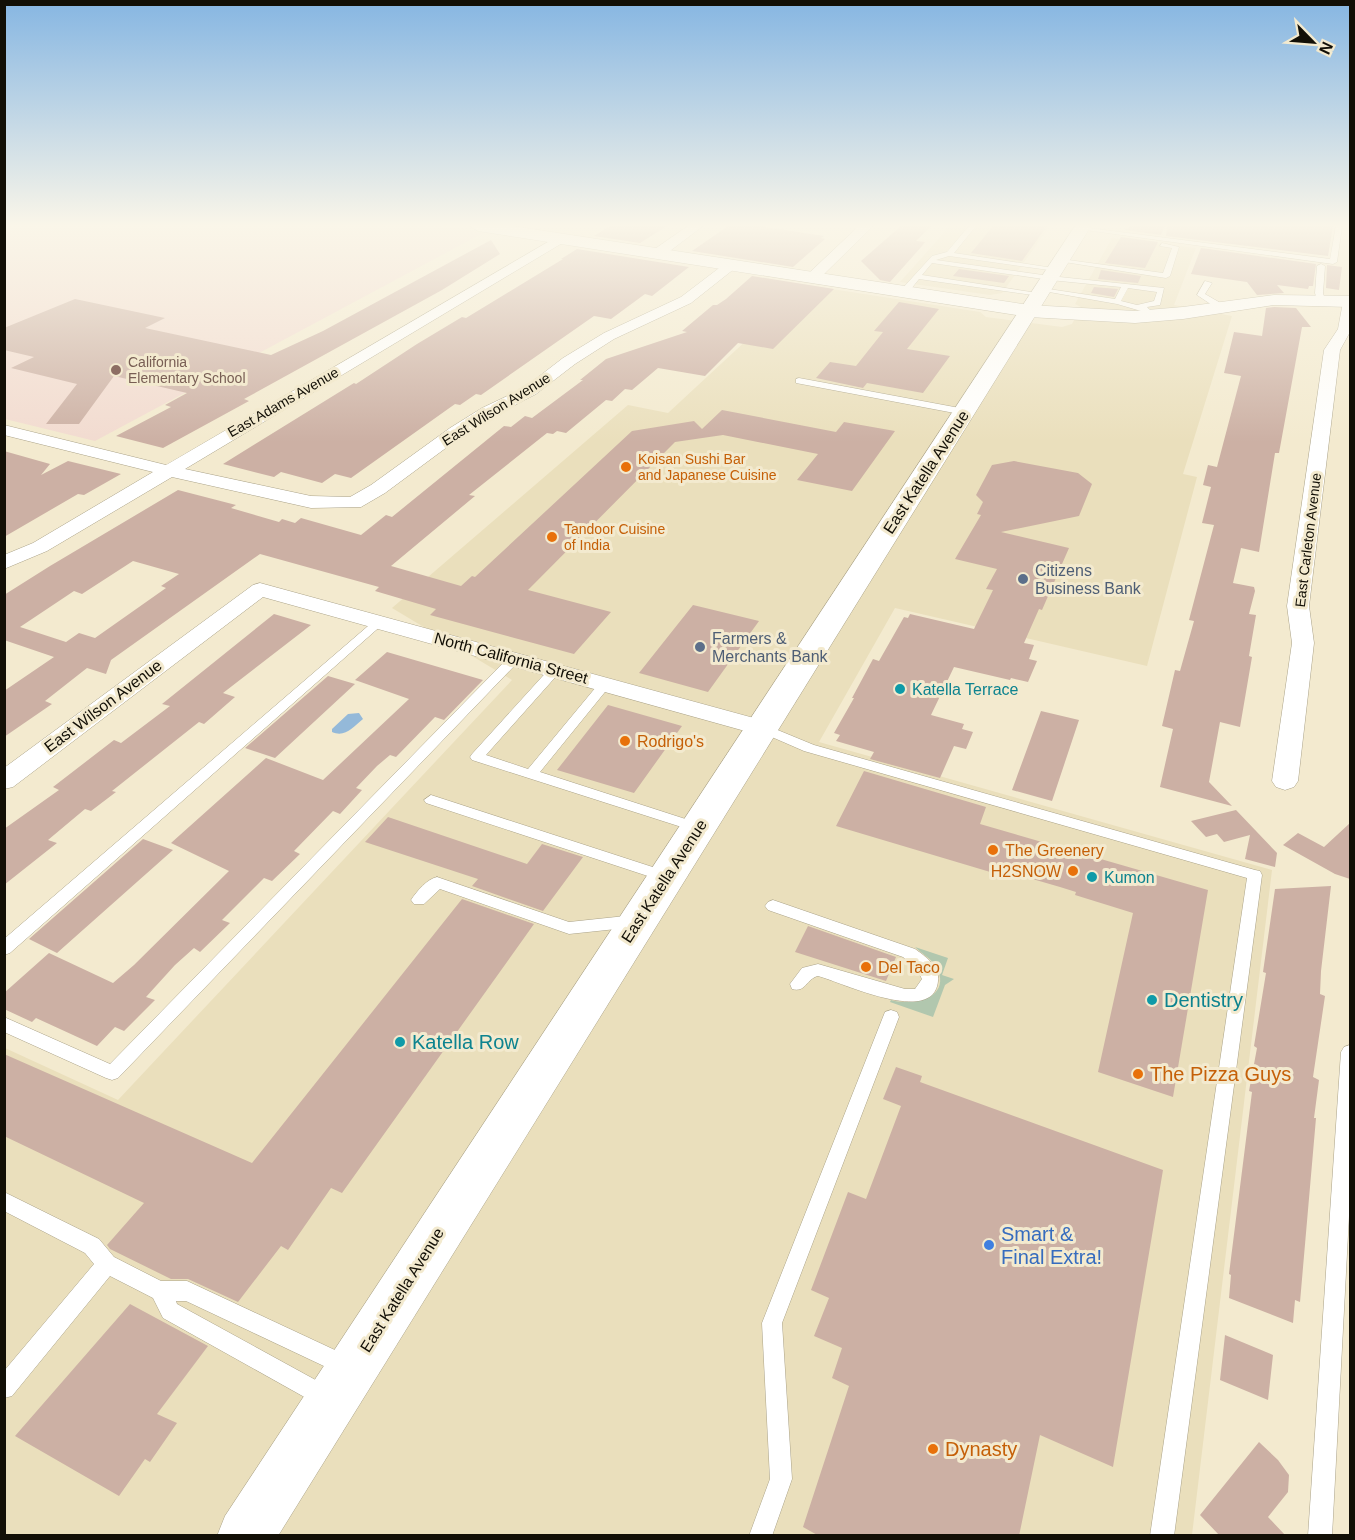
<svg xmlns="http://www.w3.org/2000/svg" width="1355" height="1540" viewBox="0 0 1355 1540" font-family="Arial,sans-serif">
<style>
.built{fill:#eadfbc}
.education{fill:#f2dbd0}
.green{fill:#b1c7ae}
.water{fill:#94b9d9}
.building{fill:#ccb0a4;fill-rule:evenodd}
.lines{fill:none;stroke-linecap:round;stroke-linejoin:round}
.lane-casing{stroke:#aba389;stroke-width:1}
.street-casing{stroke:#aba389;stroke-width:1}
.secondary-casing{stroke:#aba389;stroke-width:1}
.primary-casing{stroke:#aba389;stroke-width:1}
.lane{fill:#fff;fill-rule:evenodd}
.street{fill:#fff;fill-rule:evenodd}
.secondary{fill:#fff;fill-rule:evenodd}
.primary{fill:#fff;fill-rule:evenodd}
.education-dot{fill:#8d6e63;stroke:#f3eacf;stroke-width:2}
.food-dot{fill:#e8710a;stroke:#f3eacf;stroke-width:2}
.service-dot{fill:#5c6f8a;stroke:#f3eacf;stroke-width:2}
.culture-dot{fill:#0f9aa8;stroke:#f3eacf;stroke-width:2}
.shop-dot{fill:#3f7fe0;stroke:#f3eacf;stroke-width:2}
.labels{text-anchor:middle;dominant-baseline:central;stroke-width:6;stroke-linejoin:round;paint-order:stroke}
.far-education-label{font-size:14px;fill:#785e54;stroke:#f3eacf;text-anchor:start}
.far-street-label{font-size:14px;fill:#120f06;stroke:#f3eacf}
.far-food-label{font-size:14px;fill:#c56008;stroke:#f3eacf;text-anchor:start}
.street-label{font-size:16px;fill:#120f06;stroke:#f3eacf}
.service-label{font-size:16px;fill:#4e5e75;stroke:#f3eacf;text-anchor:start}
.culture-label{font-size:16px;fill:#0d838f;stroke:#f3eacf;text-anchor:start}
.food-label{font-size:16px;fill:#c56008;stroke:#f3eacf;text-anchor:start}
.near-culture-label{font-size:20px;fill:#0d838f;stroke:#f3eacf;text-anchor:start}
.near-food-label{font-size:20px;fill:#c56008;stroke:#f3eacf;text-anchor:start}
.near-shop-label{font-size:20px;fill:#366cbe;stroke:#f3eacf;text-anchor:start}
</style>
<rect width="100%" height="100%" fill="#f3eacf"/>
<path class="built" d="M950,226h100l-48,67 -12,2 -90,-13z
M1112,238l84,10 -22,57 58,11 -49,158 14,3 -50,189 -252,-58 -76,134 453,128 -80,665 -1187,1v-488l113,52 394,-420 -120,-72 236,-203 40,8 138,-128 174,27 6,5 76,10 10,-3 9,-17 -6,-3z"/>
<path class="education" d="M5,226h437l41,7 -388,208 -90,-22z"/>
<path class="green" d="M915,947l33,11 -6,17 12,4 -9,6 -12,32 -43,-15 1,-2c19,6 59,0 47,-30 -5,-11 -15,-15 -23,-23z"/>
<path class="water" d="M359,713l4,6c-10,8 -18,19 -31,13v-3l16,-15z"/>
<path class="building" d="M610,226h57l-27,17 -46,-7z
M728,226h31l65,10 -3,2 4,1 -32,28 -101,-16z
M901,226h30l-15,15 9,1 -3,4 -32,36 -10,-2 -19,-19z
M993,226h54l-25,35 -51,-8z
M1131,226h34l-4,9 -36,-5z
M1167,226h166l-5,30 -162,-20z
M1121,237l37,5 -13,26 -40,-5z
M491,240l9,14 -58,36 -198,109 5,2 -86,47 -47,-12 55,-29 -6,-2 22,-12 -73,-17 -35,48h-33l31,-40 -66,-16 23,-11 -30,-7v-22l71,-29 90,19 -20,10 126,27 52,-24z
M1201,248l115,16 -3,22h-4l-1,3 -31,-4 7,8 -27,2 -10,-13 -56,-8z
M577,249l112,18 -37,29 -7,-2 -34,25 -17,-3 -113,79 -5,-1 -16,11 -5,-1 -104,74 -16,-4 -13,9 -41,-11 -7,5 -51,-13 131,-81 2,1 61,-40 45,-27 4,1 97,-59h-2z
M1327,265l15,2 -3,23 -13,-2z
M959,269l50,7 -5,7 -51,-7z
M1101,270l40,6 -3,7 -40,-4z
M752,276l82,13 -61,60 -35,-6 -33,33 -47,-8 -26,22 -7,-1 -13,12 -6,-1 -40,33 -9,-2 -4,3 -6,-1 -78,62 6,1 -84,70 70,20 11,-10 3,1 157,-146 62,-10 8,8 20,-19 114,22 8,-10 51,9 -43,60 -55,-11 21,-26 -95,-19 -48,7 -147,148 83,22 -37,42 -144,-39 6,-6 -61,-18 4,-4 -119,-33 -149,106 -5,14 -19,-6 -42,33 7,3 -48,33v-46l50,-34 -50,-17v-45l46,-29 128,-76 58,15 -5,3 48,14 3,-3 13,4 6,-5 60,17 25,-20 6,2 112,-91 7,1 14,-11 7,2 51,-38h-3l26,-21 81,-27 -5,-1 31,-26h4l9,-6zM133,561l46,13 -18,12 5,2 -71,50 -16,-5 -13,9 -46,-15 54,-36 8,3z
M1094,287l24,2 -4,8 -23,-4z
M899,302l40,7 -32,40 43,7 -27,37 -56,-10 -4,5 -47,-10 14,-16 26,4 27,-34 -9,-1z
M1274,307l22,1 15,19h-9l-23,126h-4l-16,99 -18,-4 -8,35 21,4 1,4 -6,23 7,1 -7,41 3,1 -12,70 -20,-5 -11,60 23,24 -72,-19 13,-58 -11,-3 13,-56 5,1 14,-50 -5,-1 25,-95 -12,-2 9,-36 -8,-2 5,-20 9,2 24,-91 -17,-3 10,-41 28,4 4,-28z
M4,451l46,13 -9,11 27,-14 53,13 -37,21 -6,-1 -74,43z
M1014,461l64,12 14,11 -13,32 -78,16 68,16 -27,62 -3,-1 -15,34 10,2 -5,14 8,2 -9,21 -17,-4 -1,2 -56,-13 -23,48 33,9 -2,5 11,3 -7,17 -12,-3 -14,32 -70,-19 4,-7 -38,-11 4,-6 -6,-2 20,-35h-2l21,-39 6,2 25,-44 4,1 2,-4 64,15 19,-39 -7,-1 11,-20 -42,-10 26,-44 -4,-1 6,-12 -7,-7 16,-30z
M693,605l66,16 -51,71 -69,-19z
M274,614l37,11 -88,68 12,4 -31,27 -5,-2 -87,69 4,1 -25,19 -6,-2 -37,31 9,3 -53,42v-56l55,-39 -6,-3 61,-47 7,3 49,-37 -8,-2z
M387,652l96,28 -39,40 -9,-3 -39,40 -6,-2 -13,11 -21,22 6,2 -22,24 -7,-3 -39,40 6,3 -28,27 -8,-3 -42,42 8,3 -30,29 -6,-4 -19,17 -29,32 9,3 -31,31 -9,-4 -18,19 -61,-28 -4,4 -28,-13v-16l45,-40 64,30 21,-18 95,-94 -58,-28 95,-85 57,22 86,-81 -54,-19z
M328,676l27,8 -80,74 -30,-10z
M608,705l74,21 -48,67 -77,-23z
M1041,711l38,9 -27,81 -40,-11z
M864,771l122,36 -6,17 228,66 -35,207 -75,-25 35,-159 -58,-18 1,-3 -16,-5 -52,-15 -1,5 -171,-51z
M1236,810l41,43 -2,14 -30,-8 5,-24 -26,7 -7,-8 -11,3 -15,-16z
M388,817l139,47 15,-20 41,13 -40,54 -71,-25 6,-7 -113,-37z
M1350,823v56l-15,-5 -52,-29 15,-12 26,14z
M143,839l30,11 -116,103 -28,-14z
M1331,886l-10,85 -1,23 5,2 -12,81 6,3 -5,38h2l-16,184 -5,-2 -2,23 -64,-25 2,-23 -2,-1 23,-182 -3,-1 8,-43 -3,-2 12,-73 -3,-1 12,-83z
M462,899l72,25 -192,269 -11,-5 -43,62 -7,-4 -43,56 -50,-23h-17l-61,-30 -3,-4 37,-42 -140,-67v-82l248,109z
M808,926l88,31 -10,24 -91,-29z
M896,1067l26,9 -2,6 243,88 -50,297 -73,-32 -21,101h-200l-16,-9 46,-141 -17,-8 10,-30 -28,-12 15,-38 -18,-8 37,-98 18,7 35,-93 -18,-7z
M130,1304l78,42 -51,68 20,9 -27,39 -5,-3 -26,37 -104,-60z
M1225,1335l48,20 -5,45 -48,-20z
M1259,1442l19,18 11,15 -1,17 -20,25 18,19h-66l-20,-21z"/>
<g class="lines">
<g class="lane-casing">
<path id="lane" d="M969,226h7l-22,27 106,16 -4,2 -107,-15 -13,4 114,16 114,12 -4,17 -13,2 9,9 -4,2 -11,-7 -24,-7 -79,-14 4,-2 73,11 6,-12 -71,-7 -118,-17 -10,12 122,19 -4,2 -121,-17 -12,15h-6v-4l31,-34 15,-4zM1128,288l29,4 -3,9 -17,4 -16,-4z
M1336,226h6l-5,36 -4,2 -255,-35 3,-2 249,32z
M1162,243l17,4 -9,29 -4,2 -108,-17 3,-2 102,14 9,-25 -12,-2z
M1321,264l4,2 -2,27 2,7 -4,2 -4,-2 -2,-7 2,-27z
M1205,281l7,2 -7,11 19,11v4h-6l-21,-14z
M799,378l166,31 4,3 -4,3 -169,-32v-4z
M379,619l6,3 -2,2 -373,329 -6,2v-16l371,-319z
M514,655l6,4 -2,3 -400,416 -6,2 -6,-2 -102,-46v-15l106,47 400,-408z
M555,666l6,4 -2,3 -73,82 42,14 73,-88h8l2,3 -2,3 -69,85 164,53 2,3 -2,3h-10l-222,-71 -2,-3 2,-3 79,-87z
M763,724l51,21 441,125 5,1 2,4 -88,661h-24l97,-658 -443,-127 -46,-20 -1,-3z
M431,795l240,78 2,4 -2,4 -5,1 -240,-79 -2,-3z
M437,877l132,45 66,-7 5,2 3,4 -3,4 -5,2 -66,7 -129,-45 -16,15h-10l-3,-4c6,-9 16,-21 26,-23z
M773,900l142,49c10,7 25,18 23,32 -4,46 -97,1 -120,-5 -12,3 -12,17 -26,13l-2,-5 12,-16 16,-4 87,25h10l7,-10 -5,-10 -14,-12 -135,-47 -3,-4 3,-4z
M891,1010l6,2 2,5 -117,306 10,156 -20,57h-23l21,-57 -8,-156 121,-306 2,-5z
M1350,1045v152l-18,339h-24l33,-484 3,-5z
M4,1192l95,47 15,18 47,24h26l165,77 4,7 -4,7 -7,4 -159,-75h-10l1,3 155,85 3,8 -3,8 -8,3 -161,-90 -10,-20 -43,-22 -98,120 -8,2v-27l90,-107 -9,-11 -81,-42z"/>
</g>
<g class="street-casing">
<path id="street" d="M688,226h15l-41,31h-10l-2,-3 2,-3z
M859,226h14l-56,55h-10l-2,-3 2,-3z
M560,235l6,4 -2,3 -379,227 126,27 39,1 21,-12 79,-57 32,-20 42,-20 39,-30 41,-25 77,-36 46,-35h10l2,3 -48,38 -77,36 -39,25 -39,30 -42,22 -32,20 -77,57 -24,14 -50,1 -139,-31 -125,74 -43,18v-14l29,-12 120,-71 -149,-37v-10l162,40z
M1350,298v34l-10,18 -31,256 5,37 -16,138 -4,6 -9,3 -9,-3 -4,-6 20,-138 -5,-37 37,-256 14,-21 5,-27z
M260,583l512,140 3,5 -3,5 -9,3 -500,-139 -250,190 -9,2v-21l249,-183z"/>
</g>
<g class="secondary-casing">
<path id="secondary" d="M470,226h42l517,79 106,6 48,-4 91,-12 76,1v11l-76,-2 -91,14 -48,4 -106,-6 -551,-86z"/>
</g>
<g class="primary-casing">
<path id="primary" d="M1075,226h16l-813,1310h-61l8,-20z"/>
</g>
<use href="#lane" class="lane"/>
<use href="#street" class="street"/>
<use href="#secondary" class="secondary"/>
<use href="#primary" class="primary"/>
</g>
<linearGradient id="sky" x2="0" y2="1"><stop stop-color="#86b6e2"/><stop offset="0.51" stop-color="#faf6e9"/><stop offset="1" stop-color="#faf6e9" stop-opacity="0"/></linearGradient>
<rect width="1355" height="442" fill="url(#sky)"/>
<circle class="education-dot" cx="116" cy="370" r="6"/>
<g class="food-dot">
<circle cx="626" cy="467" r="6"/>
<circle cx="552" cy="537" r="6"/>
<circle cx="625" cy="741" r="6"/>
<circle cx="993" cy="850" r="6"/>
<circle cx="1073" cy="871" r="6"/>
<circle cx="866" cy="967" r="6"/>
<circle cx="1138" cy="1074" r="6"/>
<circle cx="933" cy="1449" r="6"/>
</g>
<g class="service-dot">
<circle cx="1023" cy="579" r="6"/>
<circle cx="700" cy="647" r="6"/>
</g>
<g class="culture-dot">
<circle cx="900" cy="689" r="6"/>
<circle cx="1092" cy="877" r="6"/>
<circle cx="1152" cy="1000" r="6"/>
<circle cx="400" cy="1042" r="6"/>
</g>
<circle class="shop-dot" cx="989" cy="1245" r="6"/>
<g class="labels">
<g class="far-education-label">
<text x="128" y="362">California<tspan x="128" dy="16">Elementary School</tspan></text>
</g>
<g class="far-street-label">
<text transform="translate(283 402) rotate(-30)">East Adams Avenue</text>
<text transform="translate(496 409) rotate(-32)">East Wilson Avenue</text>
<text transform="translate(1308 540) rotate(-83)">East Carleton Avenue</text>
</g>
<g class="far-food-label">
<text x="638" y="459">Koisan Sushi Bar<tspan x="638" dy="16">and Japanese Cuisine</tspan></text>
<text x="564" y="529">Tandoor Cuisine<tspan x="564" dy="16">of India</tspan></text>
</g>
<g class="street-label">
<text transform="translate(926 472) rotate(-57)">East Katella Avenue</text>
<text transform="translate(511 658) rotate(15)">North California Street</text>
<text transform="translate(103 706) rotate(-37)">East Wilson Avenue</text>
<text transform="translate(664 881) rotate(-57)">East Katella Avenue</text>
<text transform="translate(402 1290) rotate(-58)">East Katella Avenue</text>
</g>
<g class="service-label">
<text x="1035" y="570">Citizens<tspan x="1035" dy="18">Business Bank</tspan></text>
<text x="712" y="638">Farmers &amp;<tspan x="712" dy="18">Merchants Bank</tspan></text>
</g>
<g class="culture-label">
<text x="912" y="689">Katella Terrace</text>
<text x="1104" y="877">Kumon</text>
</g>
<g class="food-label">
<text x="637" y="741">Rodrigo's</text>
<text x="1005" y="850">The Greenery</text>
<text x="1061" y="871" text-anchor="end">H2SNOW</text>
<text x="878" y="967">Del Taco</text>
</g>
<g class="near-culture-label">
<text x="1164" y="1000">Dentistry</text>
<text x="412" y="1042">Katella Row</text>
</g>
<g class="near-food-label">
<text x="1150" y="1074">The Pizza Guys</text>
<text x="945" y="1449">Dynasty</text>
</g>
<g class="near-shop-label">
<text x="1001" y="1234">Smart &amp;<tspan x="1001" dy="23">Final Extra!</tspan></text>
</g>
</g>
<rect width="1355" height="1540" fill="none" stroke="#120f06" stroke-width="12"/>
<g transform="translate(1313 42) rotate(115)" stroke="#f3eacf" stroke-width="4.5" paint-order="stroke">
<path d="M0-4.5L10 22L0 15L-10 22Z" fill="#120f06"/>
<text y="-9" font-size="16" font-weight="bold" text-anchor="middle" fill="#120f06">N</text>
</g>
</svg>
